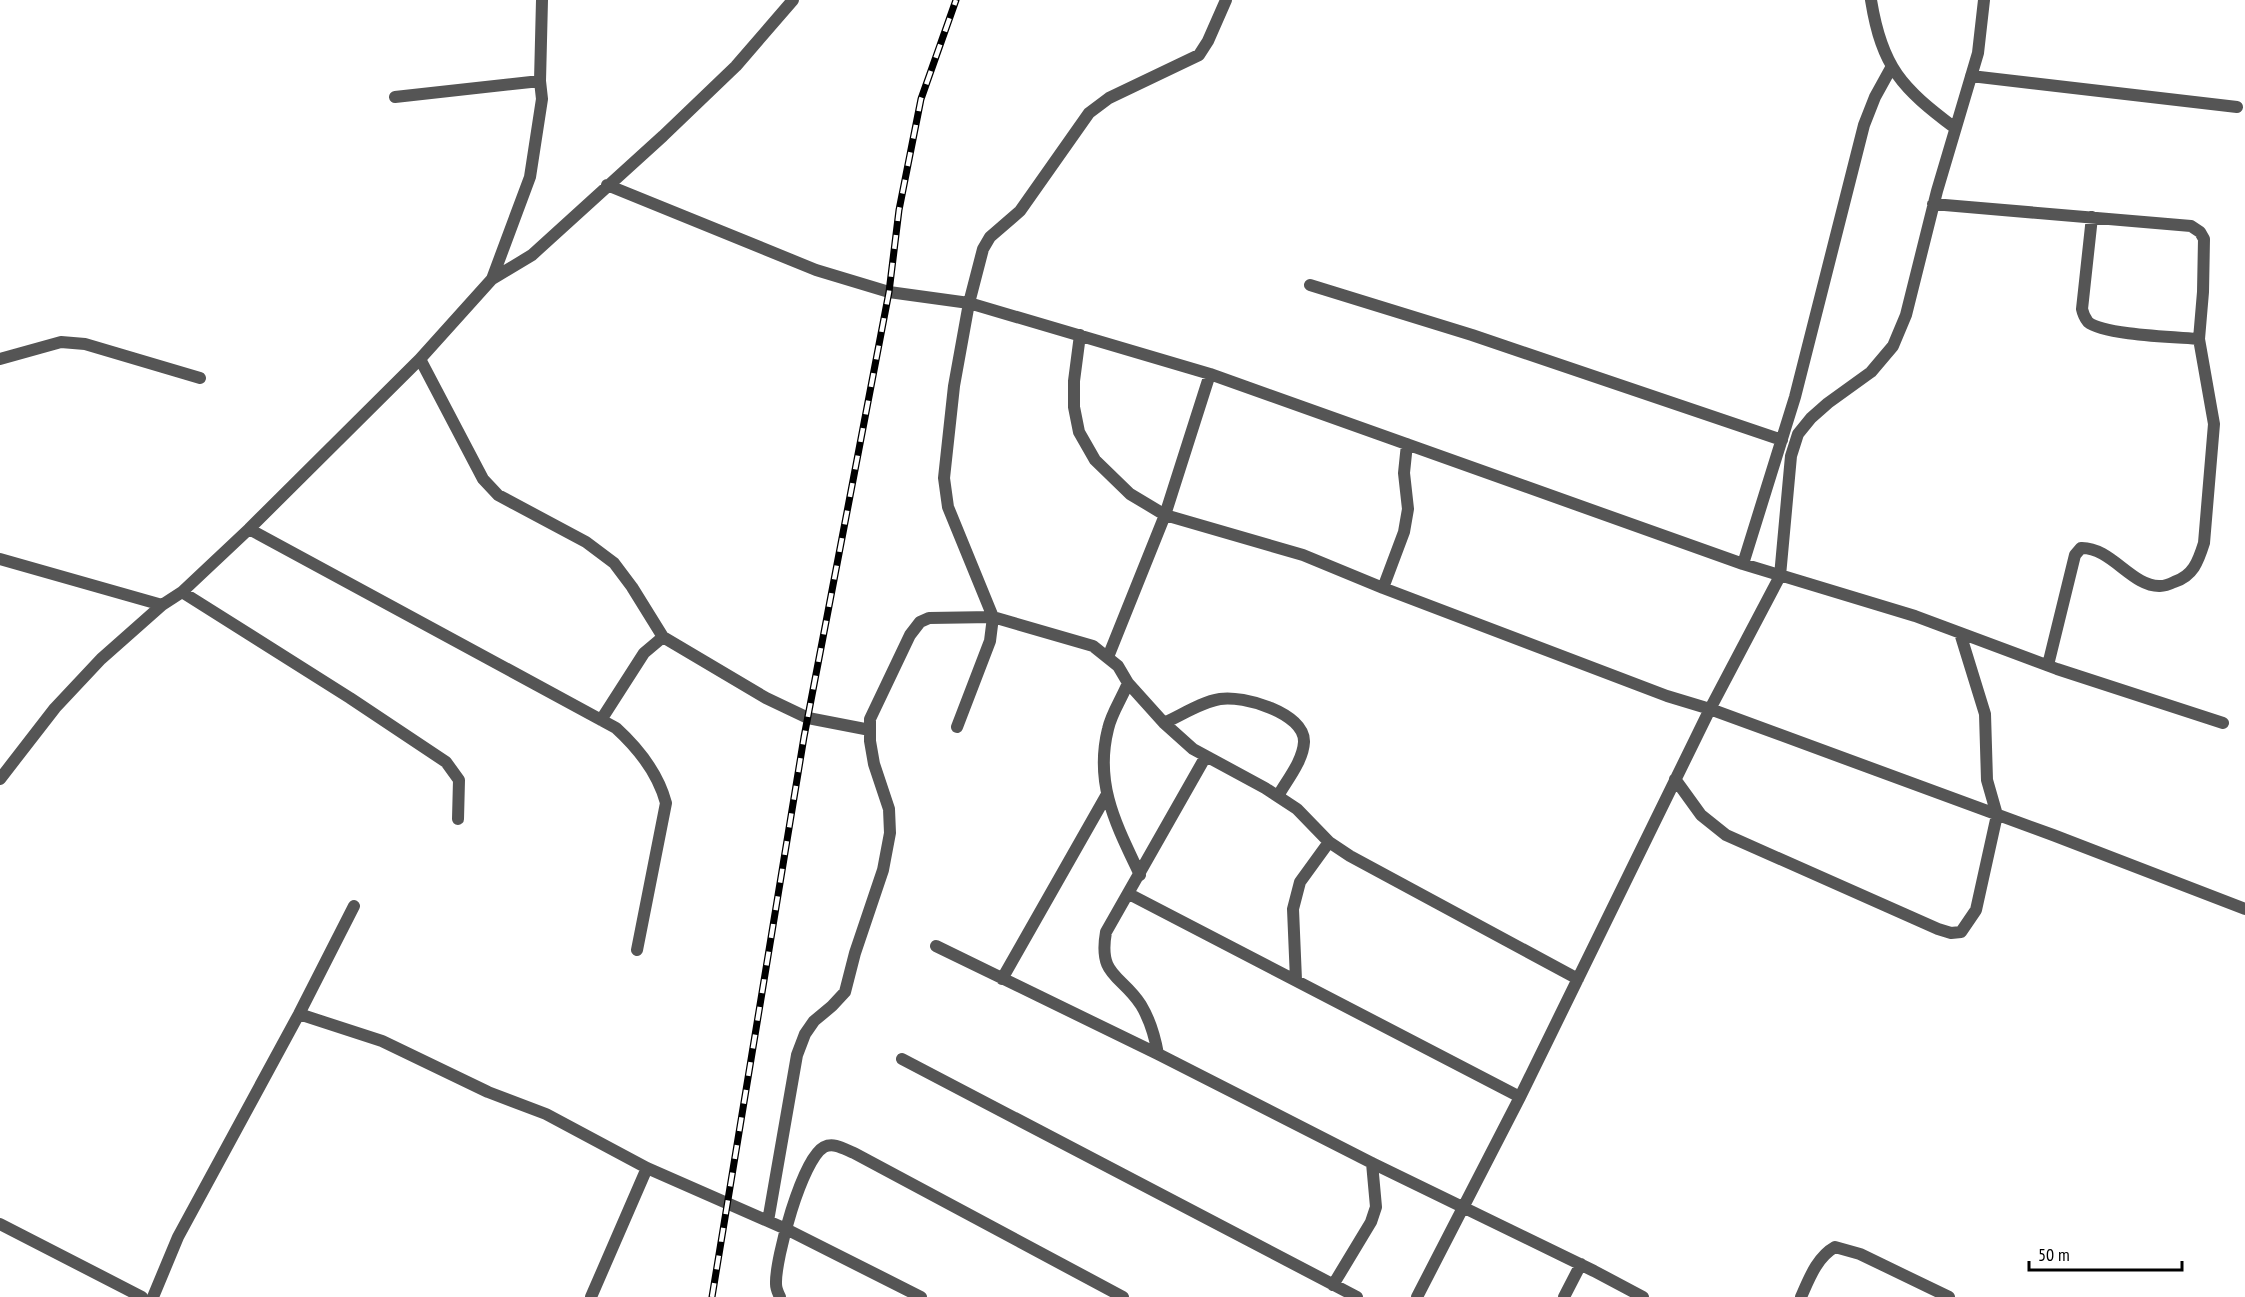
<svg xmlns="http://www.w3.org/2000/svg" width="2245" height="1297" viewBox="0 0 2245 1297" font-family="'PT Sans Narrow',sans-serif">
<style>
.lines{fill:none;stroke-linecap:round;stroke-linejoin:round}
.minor{stroke:#555;stroke-width:12}
.rail-casing{stroke:#000;stroke-width:7}
.rail{stroke:#fff;stroke-width:4.5;stroke-dasharray:14;stroke-linecap:butt}
</style>
<rect width="100%" height="100%" fill="#fff"/>
<g class="lines">
<path class="minor" d="M1871,0c11,68 31,88 84,128
M1971,76l266,31
M395,97l145,-16
M607,185l209,85 73,22 80,11 241,71 533,190 172,52 142,53 166,54
M1933,204l258,22 9,6 4,7 -1,53 -4,47 15,85 -10,119c-6,19 -11,33 -30,39 -4,2 -9,4 -14,4 -28,1 -49,-39 -79,-38l-6,7 -27,110
M2092,217l-10,92c1,5 3,9 6,13 15,13 88,15 111,17
M492,279l40,-24 131,-119 73,-70 57,-66
M1310,285l162,50 310,105
M1080,335l-6,46v26l5,25 16,28 35,34 35,21 138,40 80,33 284,108 43,13 343,126 192,74
M0,359l61,-17 24,2 115,34
M420,359l63,120 15,16 88,47 28,21 18,24 31,50 103,61 42,20 62,12
M249,529l367,199c23,21 42,45 50,75l-29,147
M0,559l162,46
M1743,564l52,-167 69,-272 11,-28 16,-29
M1383,588l21,-56 4,-23 -4,-36 3,-29
M182,592l168,106 96,64 13,18 -1,39
M1108,657l57,-142 45,-141
M1128,683c-6,15 -17,31 -20,46 -14,56 9,97 32,146
M601,720l43,-67 19,-16
M1164,723c18,-8 37,-21 56,-24 23,-4 85,14 84,43 -1,19 -17,38 -26,54
M957,727l33,-86 3,-24 -45,-110 -4,-29 10,-92 15,-83 14,-54 7,-12 30,-26 69,-98 20,-15 90,-43 9,-14 18,-41
M0,779l55,-71 46,-49 61,-54 20,-13 67,-63 171,-170 72,-80 38,-102 12,-78 -2,-18 2,-81
M1675,779l26,36 25,20 212,94 13,4 10,-1 15,-22 21,-95 -10,-35 -2,-66 -25,-81
M1129,894l391,203
M936,946l222,108 214,109 222,108 49,26
M1002,979l104,-183
M1296,980l-3,-71 7,-27 29,-40
M299,1014l83,27 106,51 58,22 101,54 139,61 135,68
M1158,1054c-3,-17 -8,-34 -17,-49 -20,-31 -43,-28 -35,-73l100,-176
M902,1059l455,238
M768,1221l29,-166 8,-21 9,-13 18,-15 13,-14 10,-39 28,-83 7,-37 -1,-24 -15,-45 -4,-23v-22l40,-84 10,-13 9,-4 64,-1 100,29 25,20 10,17 36,40 29,26 72,39 32,21 32,33 21,14 228,123
M0,1224l142,73
M1333,1285l38,-63 5,-15 -4,-44
M153,1297l25,-60 121,-223 55,-108
M591,1297l56,-129
M780,1297c-2,-4 -4,-8 -4,-13 -1,-25 26,-125 48,-137 10,-5 20,2 30,6l269,144
M1417,1297l103,-200 190,-388 70,-133 11,-120 7,-22 13,-16 17,-15 43,-31 22,-26 13,-31 31,-124 41,-138 6,-53
M1564,1297l17,-33
M1801,1297c8,-18 16,-40 34,-50l25,7 89,43"/>
<g class="rail-casing">
<path id="rail" d="M712,1297l92,-560 85,-445 10,-82 22,-111 35,-99"/>
</g>
<use href="#rail" class="rail"/>
</g>
<path d="M2029 1261v9h153v-9" fill="none" stroke="#000000" stroke-width="3"/>
<text x="2038" y="1261" font-size="18" fill="#000000" stroke="#ffffff" stroke-width="4.5" paint-order="stroke">50 m</text>
</svg>
